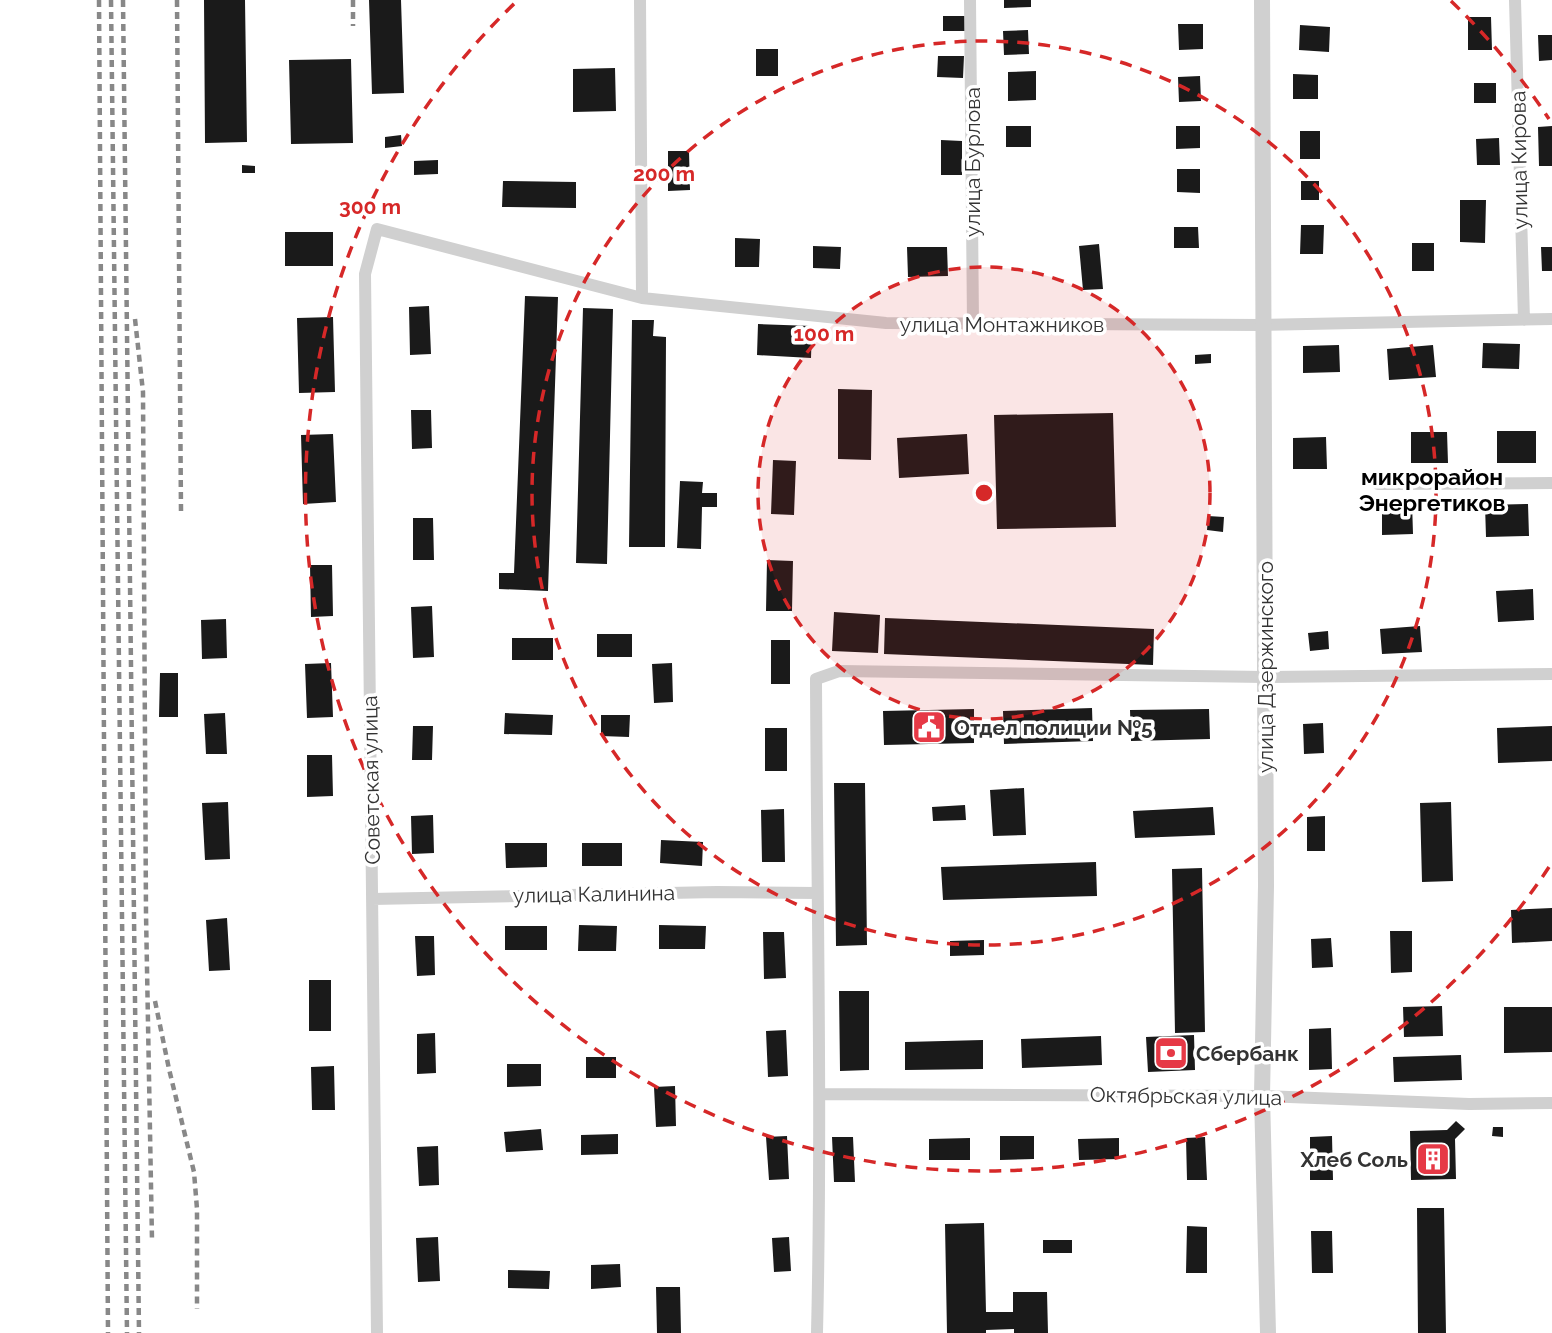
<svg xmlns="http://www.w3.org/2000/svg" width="1552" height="1333" viewBox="0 0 1552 1333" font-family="Raleway,sans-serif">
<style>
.building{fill:#1a1a1a}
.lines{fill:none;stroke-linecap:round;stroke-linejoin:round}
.minor{stroke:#d0d0d0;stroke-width:12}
.tertiary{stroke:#d0d0d0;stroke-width:16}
.rail{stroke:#888;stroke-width:4.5;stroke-dasharray:7 5;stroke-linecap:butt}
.ring{fill:none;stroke:#d62828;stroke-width:3.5;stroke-dasharray:12 9}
.labels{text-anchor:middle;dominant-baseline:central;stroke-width:7;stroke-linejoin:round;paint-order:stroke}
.street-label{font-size:21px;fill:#333;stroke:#fff}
.poi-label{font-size:21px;font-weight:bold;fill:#333;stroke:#fff;text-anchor:start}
.neighbourhood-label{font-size:23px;font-weight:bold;fill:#000;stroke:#fff}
.centre{fill:#d62828;stroke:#fff;stroke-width:3.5}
.ring-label{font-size:21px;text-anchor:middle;font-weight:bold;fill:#d62828;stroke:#fff;stroke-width:7;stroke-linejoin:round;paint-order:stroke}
</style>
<rect width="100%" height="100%" fill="#fff"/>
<path class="building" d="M204,0h41l2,142 -42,1z
M369,0h32l3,93 -32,1z
M1004,0h27v7l-27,1z
M943,16h24v15h-24z
M1468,17h23l1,33h-24z
M1178,24h25v25l-24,1z
M1300,25l30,2 -1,25 -30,-2z
M1028,30l1,24 -25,1 -1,-24z
M1538,35h14v25l-13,1z
M756,49h22v27h-22z
M938,56h26l-1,22 -26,-1z
M351,59l2,84 -62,1 -2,-84z
M615,68l1,43 -43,1v-43z
M1036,71v29l-28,1v-29z
M1293,74l25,1v24h-25z
M1200,76l1,25 -22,1 -1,-25z
M1474,83h22v20h-22z
M1006,126h25v21h-25z
M1176,126h24v22l-24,1z
M1552,126v40h-13l-1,-39z
M1300,131h20v28h-20z
M401,135l1,11 -17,2v-11z
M1499,138l1,27h-23l-1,-26z
M941,140l21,1v34h-21z
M668,151h21l1,39 -22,1z
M438,160v14l-24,1v-14z
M242,165l13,1v7h-13z
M1177,169h23v24l-23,-1z
M503,181l73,1v26l-74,-1z
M1301,181h18v19h-18z
M1460,200h26l-1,43 -25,-1z
M1301,225h23l-1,29h-23z
M1174,227h24l1,21h-25z
M285,232h48v34h-48z
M735,238l25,1 -1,28h-24z
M1412,243h22v28h-22z
M1099,244l4,45 -20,1 -4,-44z
M813,246l28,1 -1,22 -27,-1z
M907,247h40l1,29 -40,1z
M1541,247h11v24h-10z
M525,296l33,1 -10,294 -49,-2v-16h15z
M429,306l2,48 -21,1 -1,-48z
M583,308l30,1 -6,255 -31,-1z
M333,317l2,75 -36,1 -2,-75z
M632,320h22l-1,16 13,1 -1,210h-36z
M758,324l54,2 -1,32 -54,-3z
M1483,343l37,1 -1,25 -37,-1z
M1339,345l1,27 -37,1v-27z
M1433,345l3,32 -47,3 -2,-31z
M1211,354v9l-16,1v-9z
M838,389l34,1 -1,70 -33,-1z
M411,410h20l1,38 -20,1z
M1113,413l3,114 -119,2 -3,-114z
M1497,431h39v32h-39z
M1411,432h36l1,31h-37z
M333,434l3,68 -33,2 -2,-69z
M967,434l2,40 -70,4 -2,-40z
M1326,437l1,32h-34v-31z
M773,460l23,1 -2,54 -23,-1z
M680,481l23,1 -1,11h15v14h-15l-1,42 -24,-1z
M1412,502l1,32 -31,1v-32z
M1528,504l1,32 -43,1 -1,-32z
M1208,516l16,1 -1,15 -16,-2z
M413,518h20l1,42h-21z
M767,560l26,1 -1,50h-26z
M310,565h22l1,51 -22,1z
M1533,589l1,31 -36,2 -2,-31z
M432,606l2,51 -21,1 -2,-51z
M834,612l46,3 -2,38 -46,-2z
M885,618l269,11 -1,36 -269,-11z
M226,619l1,39 -25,1 -1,-39z
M1420,626l2,26 -40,2 -2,-25z
M1328,631l1,18 -19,2 -2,-18z
M597,634h35v23h-35z
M512,638h41v22h-41z
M771,640h19v44h-19z
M331,663l2,54 -26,1 -2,-54z
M672,663l1,39 -19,1 -2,-39z
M160,673h18v44h-19z
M1092,708l1,33 -89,3 -1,-33z
M974,709v34l-90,2 -1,-34z
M1209,709l1,30 -79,2 -1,-31z
M225,713l2,41h-21l-2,-40z
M505,713l48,2 -1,20 -48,-1z
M601,715h29l-1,22 -28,-1z
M1323,723l1,30 -20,1 -1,-30z
M413,726h20l-1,34h-20z
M1552,726v35l-54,2 -1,-35z
M765,728h22v43h-22z
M307,755h25l1,41 -26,1z
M834,783h31l2,162 -31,1z
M1024,788l2,47 -33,1 -3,-46z
M228,802l2,57 -25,1 -3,-57z
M1451,802l2,79 -31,1 -2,-79z
M965,805l1,15 -33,1 -1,-14z
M1213,807l2,28 -80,3 -2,-27z
M784,809l1,53h-23l-1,-52z
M433,815l1,38 -22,1 -1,-38z
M1325,816v35h-18v-34z
M661,840l42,2 -1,24 -42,-3z
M505,843h42v24l-41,1z
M582,843h40v23h-40z
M1096,862l1,34 -154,4 -2,-33z
M1202,868l3,164 -30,1 -3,-164z
M1552,908v33l-40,2 -1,-33z
M227,918l3,52 -21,1 -3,-51z
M579,925l38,1 -1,25h-38z
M659,925l47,1 -1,23h-46z
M505,926h42v24h-42z
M1390,931h22v41l-21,1z
M763,932h21l2,46 -22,1z
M415,936h19l1,39 -18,1z
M1331,938l2,29 -21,1 -1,-29z
M984,940v15l-34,1v-15z
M309,980h22v51h-22z
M839,991h30v79l-29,1z
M1442,1006l1,30 -39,1 -1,-30z
M1504,1007h48v45l-48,1z
M1331,1028l1,41 -23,1v-41z
M786,1030l2,46 -20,1 -2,-46z
M435,1033l1,40 -19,1v-40z
M1194,1035l1,35 -47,2 -2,-35z
M1101,1036l1,29 -80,3 -1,-29z
M983,1040v29l-78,1v-28z
M1461,1055l1,25 -68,2 -1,-25z
M586,1057h30v21h-30z
M507,1064h34v22l-34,1z
M334,1066l1,44h-23l-1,-43z
M675,1086l1,40 -20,1 -2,-40z
M1456,1121l9,8 -10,10 1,40 -45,1 -1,-49 37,-1z
M1493,1127h10v10l-11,-1z
M541,1129l2,21 -37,2 -2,-20z
M618,1134v20l-37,1v-20z
M787,1136l2,43 -20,1 -3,-43z
M1000,1136h34v23l-34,1z
M1332,1136l1,44h-23v-43z
M832,1137h21l2,45h-21z
M1205,1137l2,43h-20l-1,-42z
M970,1138v22h-41v-21z
M1119,1138v21l-40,1 -1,-21z
M438,1146l1,39 -20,1 -2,-39z
M1417,1208h27l2,125h-28z
M984,1223l2,89h27v-20h34l1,41h-34v-4l-28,1v3h-39l-2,-109z
M1187,1226l20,1v46h-21z
M1311,1231h21l1,42h-21z
M438,1237l2,44 -22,1 -2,-44z
M789,1237l2,34 -17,1 -2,-34z
M1043,1240h29v13h-29z
M620,1264l1,23 -30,2v-24z
M508,1270l42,1 -1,18 -41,-1z
M656,1287h24l1,46h-24z"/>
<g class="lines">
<path class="minor" d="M640,0l2,298
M970,0l3,324
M1515,0l9,320
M1378,484l174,-1
M372,899l345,-7 100,1
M821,1094l441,2 207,8 83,-1
M377,1333l-12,-1059 12,-45 265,69 244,25 377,2 289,-6
M817,1333c5,-218 0,-436 -1,-654l23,-8 426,6 287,-3"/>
<path class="tertiary" d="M1262,0l4,886 -4,210 6,237"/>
<path class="rail" d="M99,0l9,1333
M111,0l16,1333
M123,0l16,1333
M177,0l4,511
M353,0v26
M135,319l8,73 3,522 6,326
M155,1001l14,68 25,103 3,37v100"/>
</g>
<circle cx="984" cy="493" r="226" fill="#d62828" fill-opacity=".12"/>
<g class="ring">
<circle cx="984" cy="493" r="226"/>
<circle cx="984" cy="493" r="452"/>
<path d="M1549 867A678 678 0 1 1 517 1M1451 1A678 678 0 0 1 1549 119"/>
</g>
<defs>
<g id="civic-square" transform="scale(1.75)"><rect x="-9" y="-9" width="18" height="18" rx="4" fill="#e63946" stroke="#fff"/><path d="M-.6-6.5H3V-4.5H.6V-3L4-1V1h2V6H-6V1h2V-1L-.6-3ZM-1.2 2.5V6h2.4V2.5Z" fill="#fff"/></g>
<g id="bank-square" transform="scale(1.75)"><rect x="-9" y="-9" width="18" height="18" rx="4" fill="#e63946" stroke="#fff"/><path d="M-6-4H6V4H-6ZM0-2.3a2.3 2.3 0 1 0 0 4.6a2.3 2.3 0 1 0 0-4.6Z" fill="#fff"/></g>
<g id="building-square" transform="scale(1.75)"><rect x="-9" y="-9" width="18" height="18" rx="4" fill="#e63946" stroke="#fff"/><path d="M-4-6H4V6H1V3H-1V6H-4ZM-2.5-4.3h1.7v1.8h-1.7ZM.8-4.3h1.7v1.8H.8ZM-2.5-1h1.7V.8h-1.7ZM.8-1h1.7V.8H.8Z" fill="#fff"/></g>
</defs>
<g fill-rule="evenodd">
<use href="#civic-square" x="929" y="727"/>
<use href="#bank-square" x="1171" y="1053"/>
<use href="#building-square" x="1433" y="1159"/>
</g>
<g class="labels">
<g class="street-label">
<text transform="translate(1519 160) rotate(-91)">улица Кирова</text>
<text transform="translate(972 162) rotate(-90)">улица Бурлова</text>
<text x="1002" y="324">улица Монтажников</text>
<text transform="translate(1265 667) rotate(-90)">улица Дзержинского</text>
<text transform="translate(371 780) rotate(-91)">Советская улица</text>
<text transform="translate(594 894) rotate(-1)">улица Калинина</text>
<text transform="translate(1186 1096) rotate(1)">Октябрьская улица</text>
</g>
<g class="poi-label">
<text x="954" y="727">Отдел полиции №5</text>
<text x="1196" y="1053">Сбербанк</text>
<text x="1408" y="1159" text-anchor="end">Хлеб Соль</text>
</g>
<g class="neighbourhood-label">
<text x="1432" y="476">микрорайон<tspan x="1432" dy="26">Энергетиков</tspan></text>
</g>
</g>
<circle cx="984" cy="493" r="10" class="centre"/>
<g class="ring-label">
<text x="664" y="181">200 m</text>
<text x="370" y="214">300 m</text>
<text x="824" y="341">100 m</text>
</g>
</svg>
